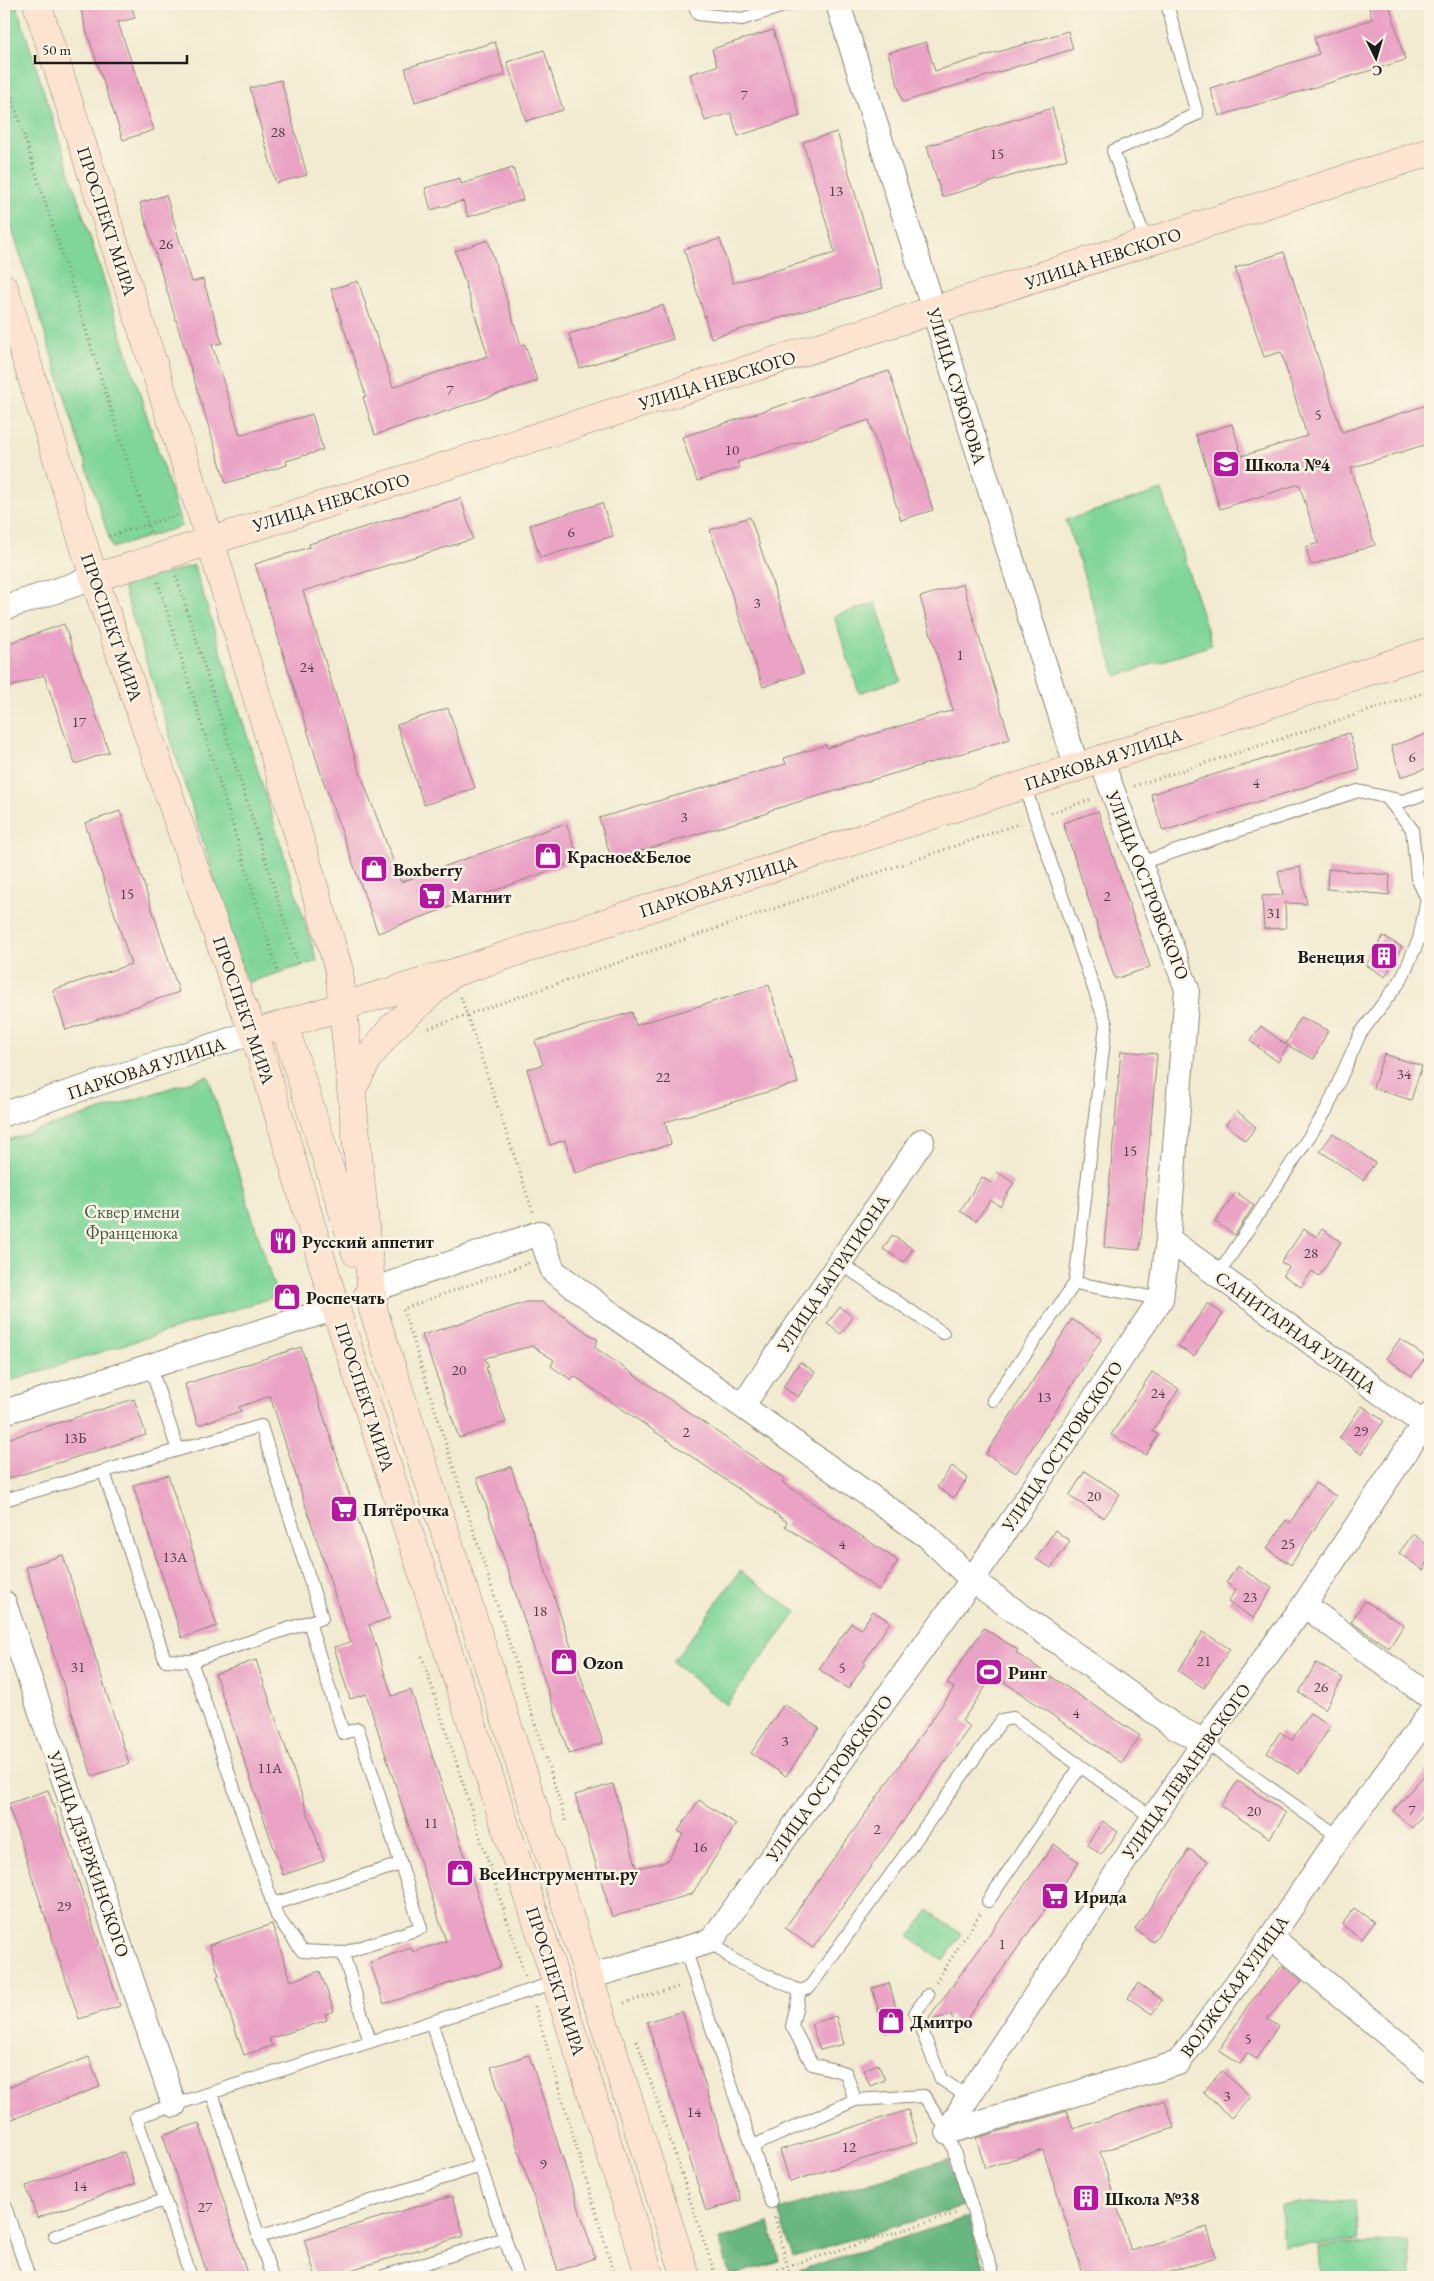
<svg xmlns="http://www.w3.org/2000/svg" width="1434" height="2281" viewBox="0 0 1434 2281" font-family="'EB Garamond',serif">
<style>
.green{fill:#80d599;stroke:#4e785a}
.forest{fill:#68b681;stroke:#42694e}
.building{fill:#eaa2c5}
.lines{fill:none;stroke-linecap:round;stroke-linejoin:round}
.lane-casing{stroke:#878476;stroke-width:14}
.street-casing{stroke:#878476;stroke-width:26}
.secondary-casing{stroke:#878476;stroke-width:29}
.path{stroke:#878476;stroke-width:3;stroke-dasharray:1 4;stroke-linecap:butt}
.lane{stroke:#fff;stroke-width:12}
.street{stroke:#fff;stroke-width:24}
.secondary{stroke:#fde4d1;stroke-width:28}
.labels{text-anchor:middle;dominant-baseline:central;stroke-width:5;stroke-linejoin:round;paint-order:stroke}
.number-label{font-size:15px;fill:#503e46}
.street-label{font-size:18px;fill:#1c1c1c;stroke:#fcf5e5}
.poi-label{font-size:18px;font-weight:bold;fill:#1c1c1c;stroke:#fcf5e5;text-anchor:start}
.park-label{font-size:18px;fill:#3f5d48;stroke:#fcf5e5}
</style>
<rect width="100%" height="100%" fill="#fcf5e5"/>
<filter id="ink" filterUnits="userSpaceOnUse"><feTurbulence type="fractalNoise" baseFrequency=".02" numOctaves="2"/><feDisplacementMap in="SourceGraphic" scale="10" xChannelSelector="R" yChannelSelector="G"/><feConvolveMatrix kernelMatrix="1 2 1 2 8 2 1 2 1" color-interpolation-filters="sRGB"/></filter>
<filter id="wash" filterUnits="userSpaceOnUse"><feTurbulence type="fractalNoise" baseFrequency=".0096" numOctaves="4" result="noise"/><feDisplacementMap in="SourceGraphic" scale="20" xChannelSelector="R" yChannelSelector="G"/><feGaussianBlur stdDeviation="1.12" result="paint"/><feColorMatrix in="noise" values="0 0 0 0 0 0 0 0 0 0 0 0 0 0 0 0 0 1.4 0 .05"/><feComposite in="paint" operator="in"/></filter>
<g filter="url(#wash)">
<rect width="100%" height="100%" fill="#f2ebd1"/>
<path class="green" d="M4,4h12l166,522 -70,22 -108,-345z
M1162,490l50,155 -96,31 -50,-156z
M194,565l123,396 -70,22 -124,-396z
M876,603l24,77 -41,13 -25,-77z
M208,1076l69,220 -273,87v-242z
M740,1571l57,41 -71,93 -53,-43z
M928,1910l33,24 -18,27 -34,-24z
M1355,2200l3,41 -74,5 -3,-41z
M1408,2240l3,37h-90l-2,-31z"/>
<path class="forest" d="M948,2159l15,47 -170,51 -15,-47z
M968,2217l19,60h-189l-2,-6z
M769,2223l11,38 -50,15 -11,-37z"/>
<g id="blocks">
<path class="building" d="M80,4h51l4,14 -17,4 36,108 -31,10 -37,-110z
M1368,4h21l16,56 -186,56 -9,-28 109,-34 -5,-16 58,-19z
M773,30l27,86 -62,20 -7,-23 -26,8 -15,-47 27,-8 -5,-17z
M1068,31l5,18 -170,53 -15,-49 38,-11 9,29z
M495,42l10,33 -90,27 -10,-34z
M544,50l19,60 -37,11 -19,-59z
M281,80l26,95 -31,8 -26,-95z
M1052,108l15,51 -125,38 -15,-51z
M837,132l46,156 -172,50 -27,-89 36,-10 13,44 102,-30 -32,-111z
M513,168l10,32 -55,17 -5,-16 -32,9 -6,-22 35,-10 1,6z
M166,195l26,87 11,-3 19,64 -10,2 28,90 72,-21 11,36 -37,11 1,4 -61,18 -86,-280z
M488,240l33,105 4,-1 12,37 -162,54 -12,-38 3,-1 -35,-107 27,-8 35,106 95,-31 -33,-105z
M1284,252l58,180 88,-28v39l-79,25 24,77 -64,20 -5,-18 12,-4 -19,-59 -79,25 -24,-74 36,-11 10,32 65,-20 -26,-84 -17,5 -29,-89z
M663,305l10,34 -93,29 -11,-34z
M889,371l44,139 -32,10 -32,-100 -132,42 2,6 -42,13 -15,-44z
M461,498l12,41 -170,52 55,176 43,115 165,-59 13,37 -201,73 -55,-153 -68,-216 55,-17 -1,-3z
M602,503l11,33 -73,22 -10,-33z
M750,517l53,156 -40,14 -53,-157z
M963,584l47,155 -242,72v2l-151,45h-6l-12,-40 187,-54 -2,-6 42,-13 1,3 126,-38 -33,-113z
M64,624l45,128 -34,12 -31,-89 -40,14v-44z
M448,708l27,80 -51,17 -27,-80z
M1349,733l11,37 -197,61 -12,-37z
M1430,733v34l-29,10 -10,-31z
M120,811l59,181 -113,38 -13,-40 78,-26 -46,-141z
M1098,811l52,156 -35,12 -52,-156z
M1300,867l7,37 -22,-1 1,25 -22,1 -2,-33 21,-1 -5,-24z
M1328,869l62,6 -1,20 -62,-6z
M1383,936l19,11 -17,30 -19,-12z
M769,985l29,98 -133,39 6,22 -96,29 -10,-33 -15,5 -23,-76 16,-4 -8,-24 97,-29 4,13z
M1300,1017l28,13 -14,29 -26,-13 -10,16 -28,-21 11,-15 25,19z
M1121,1051l36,3 -17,196 -36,-3z
M1384,1054l38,12 -11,34 -38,-12z
M1237,1111l19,16 -11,14 -19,-17z
M1333,1133l42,30 -12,17 -43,-29z
M997,1172l17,11 -14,23 -10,-6 -14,21 -16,-10 22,-34 9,6z
M1236,1192l18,13 -19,30 -20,-13z
M1304,1229l12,8 6,-8 19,13 -22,34 -7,-5 -11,16 -18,-12 6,-8 -8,-5z
M892,1235l21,14 -9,13 -21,-13z
M527,1302h15l56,38 -4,7 191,132 -3,3 116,79 -19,29 -94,-64 2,-4 -213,-146 -3,4 -20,-14 3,-6 -22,-14 -47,12 3,9 -2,1 20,54 -47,16 -37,-103z
M1208,1303l15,11 -29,42 -16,-10z
M840,1307l13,10 -12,17 -14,-10z
M1072,1319l30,19 -86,135 -30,-19z
M1400,1339l26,18 -14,19 -26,-18z
M301,1347l89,271 -21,7 23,71 19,-6 90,277 -117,37 -14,-42 41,-14 2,4 33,-11 -80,-247 -16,5 -16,-52 16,-5 -80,-246 -31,11 2,4 -43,14 -13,-41z
M800,1362l15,10 -17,25 -15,-10z
M1152,1372l27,17 -27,42 6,4 -12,20 -35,-20z
M134,1399l12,36 -142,45v-40z
M1362,1406l22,15 -23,33 -22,-16z
M952,1466l16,12 -15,20 -16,-11z
M511,1467l92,276 -34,11 -92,-276z
M1085,1471l35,23 -16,24 -35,-22z
M168,1475l49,151 -35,12 -49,-153z
M1315,1483l21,13 -45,69 -24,-16 19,-29 4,3z
M1055,1530l15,11 -19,27 -15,-9z
M1413,1534l17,13v12l-7,11 -24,-17z
M63,1555l66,209 -37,12 -66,-209z
M1237,1566l35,22 -19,30 -25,-16 8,-13 -10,-6z
M1365,1601l39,24 -15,23 -38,-26z
M873,1611l17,11 -27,41 2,1 -17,25 -29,-20 32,-46 10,6z
M984,1628l34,22 -2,3 124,83 -18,27 -128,-88 -32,46 8,6 -157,221 -28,-20 169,-240 -7,-5z
M1203,1632l27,17 -26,39 -26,-17z
M256,1660l68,201 -41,14 -68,-201z
M1316,1663l27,15 -18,31 -26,-16z
M784,1704l35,24 -33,48 -35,-23z
M1310,1713l21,13 -32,48 -32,-21 13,-21 12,8z
M1430,1768v38l-18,22 -19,-17z
M1238,1781l48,32 -16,25 -49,-32z
M613,1784l24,84 28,-6 5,-5 13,-23 -5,-3 21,-31 37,24 -44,70 -80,23 -37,-122z
M48,1790l72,216 -41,13 -71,-215z
M1103,1821l15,11 -17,23 -14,-11z
M1054,1844l25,18 -122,171 -6,-18 -24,6z
M1189,1849l19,12 -55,81 -18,-13 37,-52z
M1354,1908l20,14 -12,17 -20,-14z
M272,1924l19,57 29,-10 14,40 -9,3 2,6 -58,19 3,7 -28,9 -27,-79 2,-1 -10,-30z
M1283,1965l19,16 -35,38 11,7 -22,33 -9,-6 -7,11 -21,-13 29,-46z
M889,1983l13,45 -17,5 -13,-45z
M1138,1983l24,17 -10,14 -24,-16z
M682,2011l59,189 -35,11 -59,-189z
M836,2016l8,28 -24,6 -9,-26z
M529,2055l66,203 -37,13 -67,-204z
M89,2057l11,30 -96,35v-33z
M878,2064l7,16 -15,6 -7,-16z
M1222,2071l29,26 -20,21 -28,-26z
M1165,2100l9,28 -74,24 31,99 76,-24 9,30 -62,20h-70l-41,-127 -58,18 -9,-30 91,-27 6,18z
M908,2110l10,32 -128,40 -10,-32z
M199,2123l49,154h-40l-45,-142z
M124,2152l11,32 -98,34 -11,-32z
M452,2196l12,40 -137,41h-11l-12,-37z"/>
</g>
</g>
<g filter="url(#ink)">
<use href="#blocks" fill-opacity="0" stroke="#878476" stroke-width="1"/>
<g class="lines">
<g class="lane-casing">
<path id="lane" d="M694,4l4,10 44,5 48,-15
M1147,244l-34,-93 84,-37 -30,-110
M1140,863l218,-72 45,10 27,-9
M840,1263l103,70
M1218,1275l108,-164 34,-77 41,-54 18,-41 8,-40 -10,-21 -5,-49 -25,-31
M1075,1283l86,16
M150,1366l28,84
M993,1400l82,-117 31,-259 -82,-239
M104,1472l61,188 26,1 86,255 25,35 41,2
M4,1500l257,-74 61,192 -13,4 34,111 15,-4 63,199 -78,25 27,89
M191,1661l118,-39
M1205,1742l134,95
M988,1901l92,-134
M273,1904l128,-40
M711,1941l22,19 67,31 9,-3 193,-268 11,-2 140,100
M685,1949l86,253
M800,1991l-8,35 20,38 34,9 9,27
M928,1995l-13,18 26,66 27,18
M431,2022l87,255
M212,2093l60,184
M753,2146l102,-46 69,-4 24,36 46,145
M4,2204l25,73
M55,2236l109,-36
M259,2237l221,-71
M191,2277l-55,-160 420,-135
M381,2277l124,-39"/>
</g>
<g class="street-casing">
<path id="street" d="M838,4l239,764
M4,608l90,-30
M4,1114l250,-82
M1168,1239l256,185
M372,1290l168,-57 13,38 58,43 316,222 45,44 202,146 31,16
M743,1405l179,-264
M4,1412l332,-104
M4,1603l170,502
M1304,1605l126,92
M1271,1937l159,133
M589,1977l122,-36 261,-361 189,-281 7,-60 19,-250 -86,-229
M948,2132l20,-35 185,-279 67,-99 84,-114 126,-190
M948,2132l230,-69 93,-126 68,-100 91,-123"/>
</g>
<g class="secondary-casing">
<path id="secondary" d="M37,4l173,536 129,430 35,342
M4,288l90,290 146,422 14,32 86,290 199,606 111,349
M94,578l1336,-426
M284,1024l72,229
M268,1029l185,-56 977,-322
M351,1091l18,-34 23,-29 53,-48
M368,1294l318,983"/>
</g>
<path class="path" d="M4,73l147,462
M109,536l69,-21
M176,576l123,391
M158,582l120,391
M1134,786l296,-95
M1051,813l41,-14
M461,997l72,215
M429,1028l592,-205
M529,1263l-126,46 163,512
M422,1656l103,320
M936,1982l44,-68
M624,2003l57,-17
M535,2006l80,271
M637,2041l79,236
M775,2217l15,60
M754,2277l203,-64"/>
<use href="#lane" class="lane"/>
<use href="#street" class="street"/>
<use href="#secondary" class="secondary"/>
</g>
</g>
<defs>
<g id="school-square" transform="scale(1.4375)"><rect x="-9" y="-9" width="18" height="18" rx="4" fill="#b5179e" stroke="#fcf5e5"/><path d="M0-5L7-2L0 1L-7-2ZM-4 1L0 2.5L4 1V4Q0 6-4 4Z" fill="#fff"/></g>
<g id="shop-square" transform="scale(1.4375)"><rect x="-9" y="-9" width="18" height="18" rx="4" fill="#b5179e" stroke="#fcf5e5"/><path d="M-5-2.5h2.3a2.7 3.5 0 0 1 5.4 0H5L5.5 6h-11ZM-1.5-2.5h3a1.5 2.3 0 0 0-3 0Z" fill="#fff"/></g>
<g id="supermarket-square" transform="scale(1.4375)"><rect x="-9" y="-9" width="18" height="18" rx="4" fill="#b5179e" stroke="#fcf5e5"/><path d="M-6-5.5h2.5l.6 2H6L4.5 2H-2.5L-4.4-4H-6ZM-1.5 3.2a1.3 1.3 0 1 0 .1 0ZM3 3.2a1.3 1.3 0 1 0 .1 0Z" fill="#fff"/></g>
<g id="building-square" transform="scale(1.4375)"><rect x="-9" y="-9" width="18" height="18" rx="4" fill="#b5179e" stroke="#fcf5e5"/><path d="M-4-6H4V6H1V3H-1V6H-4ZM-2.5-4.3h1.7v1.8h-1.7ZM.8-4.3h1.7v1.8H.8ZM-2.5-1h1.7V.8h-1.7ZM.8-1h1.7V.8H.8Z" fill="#fff"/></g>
<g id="restaurant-square" transform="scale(1.4375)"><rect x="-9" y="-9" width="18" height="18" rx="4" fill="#b5179e" stroke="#fcf5e5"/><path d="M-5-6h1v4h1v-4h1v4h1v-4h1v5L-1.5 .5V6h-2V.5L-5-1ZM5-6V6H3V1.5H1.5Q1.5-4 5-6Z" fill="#fff"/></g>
<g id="stadium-square" transform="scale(1.4375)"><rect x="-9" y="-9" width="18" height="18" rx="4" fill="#b5179e" stroke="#fcf5e5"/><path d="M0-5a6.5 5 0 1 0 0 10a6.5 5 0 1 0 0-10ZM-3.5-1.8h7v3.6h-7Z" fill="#fff"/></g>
</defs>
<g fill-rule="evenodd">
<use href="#school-square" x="1226" y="464"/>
<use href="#shop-square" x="548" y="856"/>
<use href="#shop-square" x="374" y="869"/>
<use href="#supermarket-square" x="432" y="896"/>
<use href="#building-square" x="1384" y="956"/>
<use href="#restaurant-square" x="283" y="1241"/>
<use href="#shop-square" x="287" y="1297"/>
<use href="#supermarket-square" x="344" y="1509"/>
<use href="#shop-square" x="564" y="1662"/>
<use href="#stadium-square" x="989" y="1672"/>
<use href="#shop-square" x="460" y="1873"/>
<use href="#supermarket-square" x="1055" y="1896"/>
<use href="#shop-square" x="891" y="2021"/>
<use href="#building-square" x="1086" y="2198"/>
</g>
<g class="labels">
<g class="number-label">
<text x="744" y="94">7</text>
<text x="278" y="131">28</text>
<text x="997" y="153">15</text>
<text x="836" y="190">13</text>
<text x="166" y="243">26</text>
<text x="450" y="389">7</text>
<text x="1318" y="414">5</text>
<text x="732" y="449">10</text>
<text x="571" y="531">6</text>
<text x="757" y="602">3</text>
<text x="960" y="654">1</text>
<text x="307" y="666">24</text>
<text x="79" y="721">17</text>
<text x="1412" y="756">6</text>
<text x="1256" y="782">4</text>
<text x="684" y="816">3</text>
<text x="127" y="893">15</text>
<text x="1107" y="895">2</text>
<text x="1274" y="912">31</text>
<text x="1404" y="1073">34</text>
<text x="663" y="1076">22</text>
<text x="1130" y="1150">15</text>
<text x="1311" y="1252">28</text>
<text x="459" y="1369">20</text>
<text x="1158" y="1392">24</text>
<text x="1044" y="1396">13</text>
<text x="1361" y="1430">29</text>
<text x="686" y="1431">2</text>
<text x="75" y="1437">13Б</text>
<text x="1094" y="1495">20</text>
<text x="842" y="1543">4</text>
<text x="1288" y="1543">25</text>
<text x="175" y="1556">13А</text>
<text x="1250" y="1596">23</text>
<text x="540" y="1610">18</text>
<text x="1204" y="1660">21</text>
<text x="78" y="1666">31</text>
<text x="842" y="1667">5</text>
<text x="1321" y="1686">26</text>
<text x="1076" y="1712">4</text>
<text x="785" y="1740">3</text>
<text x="270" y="1767">11А</text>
<text x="1412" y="1809">7</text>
<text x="1254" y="1810">20</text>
<text x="431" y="1822">11</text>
<text x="877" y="1828">2</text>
<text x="700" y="1846">16</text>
<text x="64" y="1905">29</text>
<text x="1002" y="1943">1</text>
<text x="1248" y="2038">5</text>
<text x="1227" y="2095">3</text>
<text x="694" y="2111">14</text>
<text x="849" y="2146">12</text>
<text x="543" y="2163">9</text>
<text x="80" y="2185">14</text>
<text x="205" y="2206">27</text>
</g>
<g class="street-label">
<text transform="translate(107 221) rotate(72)">ПРОСПЕКТ МИРА</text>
<text transform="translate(1103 258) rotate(-18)">УЛИЦА НЕВСКОГО</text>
<text transform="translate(717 380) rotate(-17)">УЛИЦА НЕВСКОГО</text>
<text transform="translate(957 386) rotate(73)">УЛИЦА СУВОРОВА</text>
<text transform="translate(331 502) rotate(-17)">УЛИЦА НЕВСКОГО</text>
<text transform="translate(112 627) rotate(71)">ПРОСПЕКТ МИРА</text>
<text transform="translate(1103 759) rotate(-18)">ПАРКОВАЯ УЛИЦА</text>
<text transform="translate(1148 885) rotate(69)">УЛИЦА ОСТРОВСКОГО</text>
<text transform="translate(718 886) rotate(-18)">ПАРКОВАЯ УЛИЦА</text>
<text transform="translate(244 1010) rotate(71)">ПРОСПЕКТ МИРА</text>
<text transform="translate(146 1068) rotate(-18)">ПАРКОВАЯ УЛИЦА</text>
<text transform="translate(833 1273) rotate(-56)">УЛИЦА БАГРАТИОНА</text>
<text transform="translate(1296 1332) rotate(36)">САНИТАРНАЯ УЛИЦА</text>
<text transform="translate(365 1397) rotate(72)">ПРОСПЕКТ МИРА</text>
<text transform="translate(1062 1446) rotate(-56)">УЛИЦА ОСТРОВСКОГО</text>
<text transform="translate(1186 1771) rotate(-55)">УЛИЦА ЛЕВАНЕВСКОГО</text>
<text transform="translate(829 1778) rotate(-54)">УЛИЦА ОСТРОВСКОГО</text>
<text transform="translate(89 1854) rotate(71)">УЛИЦА ДЗЕРЖИНСКОГО</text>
<text transform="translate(556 1981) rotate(72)">ПРОСПЕКТ МИРА</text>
<text transform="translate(1234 1986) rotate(-54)">ВОЛЖСКАЯ УЛИЦА</text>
</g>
<g class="poi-label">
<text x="1245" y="464">Школа №4</text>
<text x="567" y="856">Красное&amp;Белое</text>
<text x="393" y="869">Boxberry</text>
<text x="451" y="896">Магнит</text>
<text x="1365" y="956" text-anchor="end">Венеция</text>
<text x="302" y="1241">Русский аппетит</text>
<text x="306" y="1297">Роспечать</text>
<text x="363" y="1509">Пятёрочка</text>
<text x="583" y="1662">Ozon</text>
<text x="1008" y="1672">Ринг</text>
<text x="479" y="1873">ВсеИнструменты.ру</text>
<text x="1074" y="1896">Ирида</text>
<text x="910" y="2021">Дмитро</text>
<text x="1105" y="2198">Школа №38</text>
</g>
<g class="park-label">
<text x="132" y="1211">Сквер имени<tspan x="132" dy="21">Франценюка</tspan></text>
</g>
</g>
<rect width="1434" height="2281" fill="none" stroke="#fcf5e5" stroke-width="20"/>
<g transform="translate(1376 58) rotate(175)" stroke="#fcf5e5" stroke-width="4" paint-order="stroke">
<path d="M0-4L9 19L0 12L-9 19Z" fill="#1c1c1c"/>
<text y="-8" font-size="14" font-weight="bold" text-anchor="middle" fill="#1c1c1c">С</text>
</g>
<path d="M35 55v8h152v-8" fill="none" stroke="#1c1c1c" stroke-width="2.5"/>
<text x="42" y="55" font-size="15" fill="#1c1c1c" stroke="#fcf5e5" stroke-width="4" paint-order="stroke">50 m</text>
</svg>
